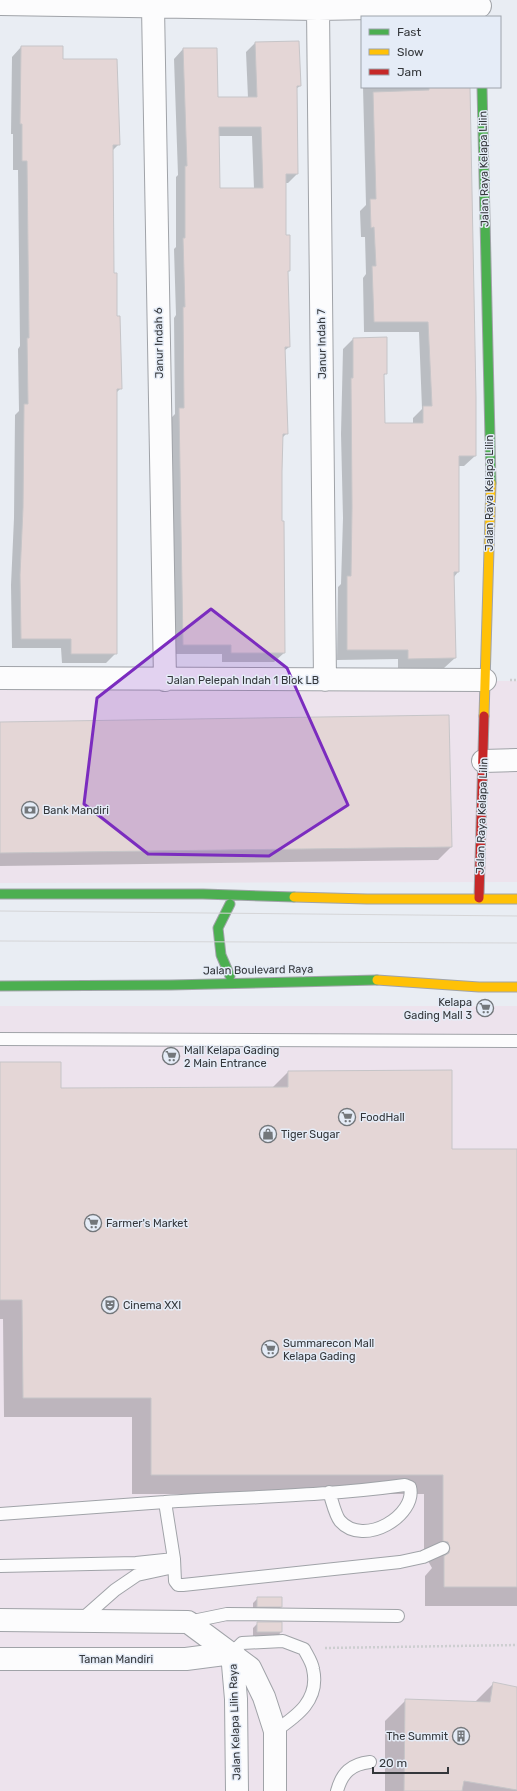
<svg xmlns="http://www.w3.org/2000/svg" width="517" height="1791" viewBox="0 0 517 1791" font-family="Rubik,sans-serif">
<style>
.commercial{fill:#ede3ed}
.shadow{fill:#0003;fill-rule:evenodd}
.building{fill:#e4d6d6;stroke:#c6c5c8;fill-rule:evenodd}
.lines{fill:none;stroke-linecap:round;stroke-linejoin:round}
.lane-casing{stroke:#a0a3a8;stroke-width:14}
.street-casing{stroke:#a0a3a8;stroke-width:24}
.fast-casing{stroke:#a0a3a8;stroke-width:11}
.slow-casing{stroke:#a0a3a8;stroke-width:11}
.jam-casing{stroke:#a0a3a8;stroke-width:11}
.path{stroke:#cdced0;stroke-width:2.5;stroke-dasharray:2 2;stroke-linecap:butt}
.lane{stroke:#fcfcfd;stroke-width:12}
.street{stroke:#fcfcfd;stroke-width:22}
.fast{stroke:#4caf50;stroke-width:9}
.slow{stroke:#ffc107;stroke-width:9}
.jam{stroke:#c62828;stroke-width:9}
.tram{stroke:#d5d5d7;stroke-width:1}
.marked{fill:#7b2cbf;fill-opacity:0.2;stroke:#7b2cbf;stroke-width:3;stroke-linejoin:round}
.labels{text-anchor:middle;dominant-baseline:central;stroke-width:3;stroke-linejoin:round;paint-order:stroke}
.street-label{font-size:11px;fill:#34373b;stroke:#e5ecf7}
.poi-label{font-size:11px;fill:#34373b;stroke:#e5ecf7;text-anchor:start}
</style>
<rect width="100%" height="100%" fill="#e9edf3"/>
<path class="commercial" d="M0,680l517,1v201l-517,1z
M0,1006h517v785h-517z"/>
<path class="shadow" d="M255,43l45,43 -4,3 1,85 -9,9h-3v53l4,34 -2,3 2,74 -5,4 3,82 -6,6v32l3,182 -10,9h-52v-8h-48l-4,-235 5,-5 -1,-96 2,-3 -2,-66 2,-2v-70l2,-2 -4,-116 9,-10h33l1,49h31l-2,-46zM218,136h34l2,53h-35z
M21,47l41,13 57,84 -7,7 1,123 8,114 -5,5v260l-10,10h-44l-1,-15h-49l-1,-63 3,-67 1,-103 4,-4 -1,-62 2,-3 -2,-176h-5v-36h-2l1,-77z
M362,51v24l-1,-23z
M363,87h105l7,369 -11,10h-6v106l-4,5 1,81 -11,10 -46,1v-10l-61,1 1,-73 3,-3 2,-66 -2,-84 2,-85 10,-10 33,34 -3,3 1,48h29v-6l9,-9 -3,-77h-55l-1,-54 3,-4 -1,-37h-4l-1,-26 6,-6z
M0,723l451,124 -13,13 -438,6z
M0,1063l60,26 212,-1 16,-16 163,78h66v456h-92v-30l7,-8 -4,-7 -4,-1v-66h-292v-77h-128l-1,-98h-3z
M258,1598l23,9 -4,4h-24v-8z
M258,1623h23v9l-4,5h-24v-9z
M494,1683l23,5v103h-132v-70l21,-21 69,2z"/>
<path class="building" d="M299,41l2,45h-4l1,88h-12v61h4v36h-2l2,76h-5l3,87h-5l-1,37v50h2l1,132h-54v-8h-48l-4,-237h5l-1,-101h2l-2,-69h2v-72h2l-4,-118h34l1,49h39l-2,-55zM219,127h42l2,61h-43z
M21,46h42v13h54l3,86h-7l1,128h3v43h3l2,73h-5v265h-46v-15h-50l-1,-64 3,-67 1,-104h4l-1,-66h2l-2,-177h-5v-37h-2z
M429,87h41l6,310v59h-17v116h-5l2,86 -48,1v-9h-61v-74h4l1,-68 -1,-130h2v-40l34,-1v37h-3l1,49h38v-17h9l-4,-84h-54l-2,-56h4l-2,-39 -3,1 -1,-29h6l-3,-107 56,-2z
M449,715l3,132 -452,6v-131z
M0,1062h61v26l227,-1v-16l164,-1v79h65v438h-73v-31l5,-3 1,-5 -2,-6 -5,-1v-66h-292v-77h-128l-1,-98h-22z
M257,1597h25v10h-25z
M257,1622h25v10h-25z
M493,1682l24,5v103l-53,-9 -2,10h-58l1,-92 85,3z"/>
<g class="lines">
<g class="lane-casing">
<path id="lane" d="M0,1039l517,2
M0,1514l165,-12
M174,1559l1,22 3,4h5l217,-23 23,-5 20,-9
M0,1566l136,-3 38,-4 -9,-57c80,-5 161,-6 240,-17l5,2c7,28 -46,61 -70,34 -5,-6 -8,-21 -11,-29
M81,1620l34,-30 22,-15 37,-8
M188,1622l39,-8 171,2
M232,1653l10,-10 41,-2 21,8c3,6 8,13 9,20 7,31 -16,47 -38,62
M337,1791c5,-18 14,-27 33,-29"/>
</g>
<g class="street-casing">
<path id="street" d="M0,4l318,5 162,-3
M153,7l12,673
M318,9l7,671
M0,678l485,2
M483,761l34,-1
M0,1620l188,2 62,46 14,29 11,34v60
M232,1653l4,46 1,92
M0,1659h186l46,-6"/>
</g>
<g class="fast-casing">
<path id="fast" d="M482,87l9,396
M0,894h203l91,3
M230,904l-12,24 3,27 9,21
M0,986l171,-1 206,-5"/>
</g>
<g class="slow-casing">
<path id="slow" d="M484,716l7,-233
M294,897l73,2h150
M377,980l102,7h38"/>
</g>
<g class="jam-casing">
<path id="jam" d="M479,898l5,-182"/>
</g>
<path class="path" d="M510,680h7
M325,1648l192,-3"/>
<use href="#lane" class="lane"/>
<use href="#street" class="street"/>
<use href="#fast" class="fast"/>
<use href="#slow" class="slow"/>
<use href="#jam" class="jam"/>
<path class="tram" d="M0,911l517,5
M0,941l517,2"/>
</g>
<path class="marked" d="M211,609l76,59 61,137 -79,51 -121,-2 -64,-50 13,-106z"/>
<defs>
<g id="bank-ring" transform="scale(0.9)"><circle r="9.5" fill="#e5ecf7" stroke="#73777b" stroke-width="1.5"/><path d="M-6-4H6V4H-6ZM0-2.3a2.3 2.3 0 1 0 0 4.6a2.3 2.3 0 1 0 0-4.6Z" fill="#73777b"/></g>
<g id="supermarket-ring" transform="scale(0.9)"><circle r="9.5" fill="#e5ecf7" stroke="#73777b" stroke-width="1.5"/><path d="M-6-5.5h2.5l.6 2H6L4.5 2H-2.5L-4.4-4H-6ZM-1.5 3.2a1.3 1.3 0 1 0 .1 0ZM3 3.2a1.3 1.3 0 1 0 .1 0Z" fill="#73777b"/></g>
<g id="shop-ring" transform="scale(0.9)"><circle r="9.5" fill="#e5ecf7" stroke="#73777b" stroke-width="1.5"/><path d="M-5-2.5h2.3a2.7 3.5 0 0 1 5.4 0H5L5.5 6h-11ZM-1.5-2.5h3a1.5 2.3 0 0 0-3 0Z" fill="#73777b"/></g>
<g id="theatre-ring" transform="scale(0.9)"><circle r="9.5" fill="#e5ecf7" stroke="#73777b" stroke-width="1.5"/><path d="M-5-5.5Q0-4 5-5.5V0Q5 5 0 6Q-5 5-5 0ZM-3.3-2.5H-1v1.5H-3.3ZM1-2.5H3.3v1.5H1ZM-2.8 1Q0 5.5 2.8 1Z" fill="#73777b"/></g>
<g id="building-ring" transform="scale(0.9)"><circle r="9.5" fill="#e5ecf7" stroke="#73777b" stroke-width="1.5"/><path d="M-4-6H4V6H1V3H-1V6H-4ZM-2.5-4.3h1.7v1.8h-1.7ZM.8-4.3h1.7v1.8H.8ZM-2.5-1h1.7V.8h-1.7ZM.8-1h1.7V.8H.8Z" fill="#73777b"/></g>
</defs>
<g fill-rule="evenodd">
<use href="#bank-ring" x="30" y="810"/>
<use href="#supermarket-ring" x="485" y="1008"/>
<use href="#supermarket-ring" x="171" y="1056"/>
<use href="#supermarket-ring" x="347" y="1117"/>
<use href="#shop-ring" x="268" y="1134"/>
<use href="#supermarket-ring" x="93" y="1223"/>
<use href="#theatre-ring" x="110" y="1305"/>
<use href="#supermarket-ring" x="270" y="1349"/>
<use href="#building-ring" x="461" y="1736"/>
</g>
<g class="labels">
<g class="street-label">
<text transform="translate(484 169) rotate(-91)">Jalan Raya Kelapa Lilin</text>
<text transform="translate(159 343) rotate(-91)">Janur Indah 6</text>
<text transform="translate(322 344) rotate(-91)">Janur Indah 7</text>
<text transform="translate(489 493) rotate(-90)">Jalan Raya Kelapa Lilin</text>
<text x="243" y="680">Jalan Pelepah Indah 1 Blok LB</text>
<text transform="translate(482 816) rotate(-88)">Jalan Raya Kelapa Lilin</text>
<text transform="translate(258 970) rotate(-1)">Jalan Boulevard Raya</text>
<text x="116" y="1659">Taman Mandiri</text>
<text transform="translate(235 1722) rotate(-92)">Jalan Kelapa Lilin Raya</text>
</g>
<g class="poi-label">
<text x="43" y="810">Bank Mandiri</text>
<text x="472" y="1002" text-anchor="end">Kelapa<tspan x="472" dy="13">Gading Mall 3</tspan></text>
<text x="184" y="1050">Mall Kelapa Gading<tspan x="184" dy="13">2 Main Entrance</tspan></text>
<text x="360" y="1117">FoodHall</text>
<text x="281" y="1134">Tiger Sugar</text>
<text x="106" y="1223">Farmer's Market</text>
<text x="123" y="1305">Cinema XXI</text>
<text x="283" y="1343">Summarecon Mall<tspan x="283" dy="13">Kelapa Gading</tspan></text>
<text x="448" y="1736" text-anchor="end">The Summit</text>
</g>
</g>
<rect x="361" y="16" width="140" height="72" fill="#e5ecf7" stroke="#9ea4ac"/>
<rect x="369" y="29" width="20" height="6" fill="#4caf50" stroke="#9ea4ac"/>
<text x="397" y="36" font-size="12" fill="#34373b">Fast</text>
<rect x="369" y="49" width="20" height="6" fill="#ffc107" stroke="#9ea4ac"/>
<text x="397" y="56" font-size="12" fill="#34373b">Slow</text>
<rect x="369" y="69" width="20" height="6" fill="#c62828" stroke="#9ea4ac"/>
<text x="397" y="76" font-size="12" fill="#34373b">Jam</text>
<path d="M373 1767v6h75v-6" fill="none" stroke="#34373b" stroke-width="2"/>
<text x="379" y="1767" font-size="12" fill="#34373b" stroke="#e5ecf7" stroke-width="3" paint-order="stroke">20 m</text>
</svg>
